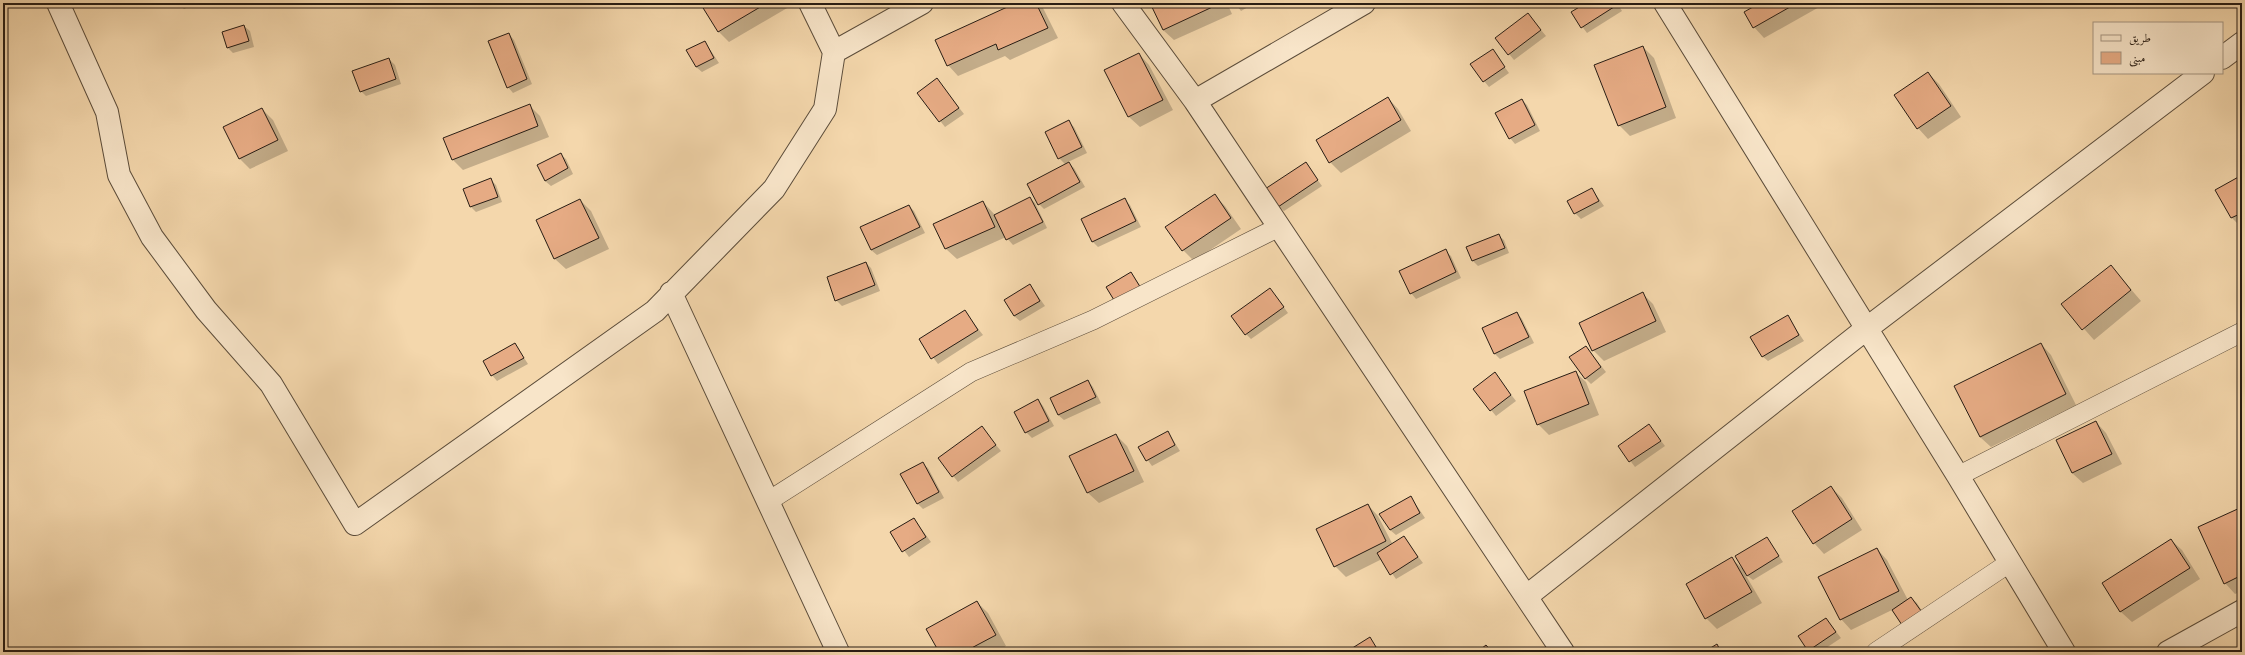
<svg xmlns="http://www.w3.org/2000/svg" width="2245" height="655" viewBox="0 0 2245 655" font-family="'Libre Caslon Text',Amiri,serif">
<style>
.shadow{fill:#0003}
.building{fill:#e6ab84;stroke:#281d14}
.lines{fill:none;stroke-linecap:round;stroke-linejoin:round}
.lane-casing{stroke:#5b4c3a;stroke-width:20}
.street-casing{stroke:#5b4c3a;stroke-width:24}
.lane{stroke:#f8e5c9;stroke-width:19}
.street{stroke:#f8e5c9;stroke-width:22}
</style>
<rect width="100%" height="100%" fill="#f4d7ac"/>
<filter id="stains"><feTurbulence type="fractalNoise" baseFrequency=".005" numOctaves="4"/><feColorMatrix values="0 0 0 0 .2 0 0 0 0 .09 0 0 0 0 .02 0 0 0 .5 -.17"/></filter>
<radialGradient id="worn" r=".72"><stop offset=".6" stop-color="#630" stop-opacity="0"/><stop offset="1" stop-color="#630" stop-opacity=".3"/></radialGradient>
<path class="shadow" d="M178,3h19l-13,6z
M701,3h92l1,1 -65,38 -11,-11z
M1019,3h20l4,5 15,30 -48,22 -5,-4 -47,20 -10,-11z
M1151,3h76l5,11 -58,26 -11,-10z
M1235,3h20l-14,8z
M1587,3h30l5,8 -35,22 -15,-20z
M1762,3h58l1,3 -57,32 -10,-11z
M1528,14l18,22 -32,24 -18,-22z
M244,26l6,5 4,16 -21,6 -5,-5z
M509,34l5,6 18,44 -19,9 -5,-6z
M705,42l14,21 -17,9 -6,-5 -8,-16z
M1643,47l11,11 22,60 -46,18 -11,-11z
M1492,50l17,23 -20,14 -5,-6z
M1139,54l10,11 24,45 -33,17 -11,-10 -24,-46z
M389,59l6,6 6,19 -35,12 -5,-5z
M1928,73l11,11 22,33 -33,22 -10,-11z
M937,80l27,34 -19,13 -27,-34z
M1388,98l10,11 13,22 -70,42 -11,-11z
M1522,100l5,5 13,26 -25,13 -5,-6z
M529,105l11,11 9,21 -86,33 -10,-10z
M262,109l11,11 15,31 -38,18 -11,-11z
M1069,122l5,5 13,26 -19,9 6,6 11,19 -41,22 -5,-5 27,-39 -7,-7z
M560,154l6,5 7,15 -22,12 -6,-5z
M1305,163l17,23 -38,25 -6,-5z
M2242,176v52l-10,-10 -16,-28z
M491,180l5,5 6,17 -26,10 -5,-5z
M1592,189l12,17 -23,13 -6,-6z
M1214,195l11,11 16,23 -47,32 -11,-11 -16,-23z
M1030,198l5,5 12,25 -34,17 -7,-8 -49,22 -11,-10 -12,-25 49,-22 12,13z
M580,200l11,11 18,38 -43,20 -11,-10 -18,-39z
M1125,200l5,5 11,22 -43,20 -6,-6z
M909,206l5,5 11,22 -48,22 -6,-5z
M1498,235l6,5 5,13 -31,13 -5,-5z
M1445,251l6,5 10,22 -45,21 -5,-6z
M866,263l5,5 9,23 -38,15 -6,-6z
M2111,266l30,35 -47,39 -31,-35z
M1131,273l16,22 -29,9z
M1030,285l15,21 -25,15 -6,-5z
M1643,294l10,10 13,28 -62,29 -11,-11z
M1275,295l13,18 -37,26 -5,-5z
M965,312l18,23 -45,29 -18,-24z
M1517,313l5,6 12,24 -34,16 -6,-6z
M1788,317l16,24 -36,20 -6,-5z
M515,344l13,20 -31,17 -5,-6z
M2041,344l10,11 25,50 -85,42 -11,-10z
M1586,347l20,25 -15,12 -6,-6z
M1575,372l11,10 13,33 -50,20 -11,-11z
M1495,374l21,27 -20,15 -5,-6z
M1088,381l5,6 8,16 -37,17 -6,-5 -7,-16z
M1038,400l5,6 11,20 -22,12 -6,-6z
M2096,422l10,11 16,31 -39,19 -11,-10z
M1649,425l16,21 -30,21 -16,-21z
M982,428l19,23 -43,31 -18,-23z
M1168,432l12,19 -28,15 -13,-18z
M1116,435l11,11 17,36 -45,21 -11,-10 -18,-36z
M922,463l6,5 16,30 -21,11 -5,-5 -16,-30z
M1831,487l11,11 20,32 -38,24 -10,-11z
M1411,497l14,21 -29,17 -6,-5z
M1368,505l10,11 15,29 11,-7 19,25 -27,16 -14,-20 -36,18 -11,-11z
M2242,508v83l-7,3 -10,-11z
M914,519l17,23 -22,15 -18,-24z
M1767,538l16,24 -30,18 -8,-6 17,29 -45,26 -11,-11 26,-59 12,11z
M2171,540l11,10 18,29 -68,43 -11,-10 -18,-28z
M1877,549l10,11 21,40 3,-2 6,5 11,18 -23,7 -13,-18 -41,20 -10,-11z
M977,602l11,11 18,33 -11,6h-55z
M1826,619l15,19 -21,14h-10l-10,-15z"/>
<path class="building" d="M700,3h67l-49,29z
M1016,3h20l12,25 -50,22 -2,-6 -49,22 -12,-26z
M1150,3h71l-58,27z
M1586,3h30l1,2 -36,23 -10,-16z
M1760,3h37l-44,25 -9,-16z
M1528,13l13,17 -33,25 -13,-17z
M244,25l5,16 -22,7 -5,-16z
M509,33l18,46 -20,9 -19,-47z
M705,41l9,17 -18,9 -10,-17z
M1643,46l23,61 -48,19 -24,-61z
M1493,49l12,18 -22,15 -13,-18z
M1139,53l24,47 -35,17 -24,-47z
M389,58l7,21 -36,13 -8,-21z
M1928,72l23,34 -34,23 -23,-34z
M937,78l22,30 -20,14 -22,-29z
M1388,97l13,23 -72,43 -13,-23z
M1522,99l13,26 -26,14 -14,-26z
M530,104l8,22 -86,34 -9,-22z
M262,108l16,32 -39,19 -16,-32z
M1069,120l13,27 -24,12 -13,-27z
M561,153l7,15 -23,13 -8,-16z
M1069,162l11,20 -42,23 -11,-21z
M1306,162l12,18 -40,27 -13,-18z
M2242,175v38l-11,5 -16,-28z
M491,178l7,19 -28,10 -7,-18z
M1592,188l7,13 -25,13 -7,-13z
M1215,194l16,24 -49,33 -17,-24z
M1030,197l13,25 -37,18 -12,-25z
M1125,198l11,23 -44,21 -11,-23z
M580,199l19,39 -45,21 -18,-39z
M983,201l12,26 -50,22 -12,-25z
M909,205l11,22 -49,23 -11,-23z
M1499,234l6,14 -33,13 -6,-14z
M1446,249l10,23 -46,22 -11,-23z
M866,262l9,23 -40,16 -8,-24z
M2111,265l20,25 -49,40 -21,-26z
M1131,272l11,18 -25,15 -11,-18z
M1030,284l10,17 -26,15 -10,-16z
M1270,288l14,19 -39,28 -14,-19z
M1643,292l13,29 -64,30 -13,-28z
M965,310l13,20 -47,29 -12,-20z
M1517,312l12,25 -35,17 -12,-26z
M1788,315l11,20 -37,22 -12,-20z
M515,343l9,15 -33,18 -8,-15z
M2041,343l25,51 -86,43 -26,-51z
M1586,346l15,21 -16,12 -16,-22z
M1576,371l13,33 -52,21 -13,-34z
M1495,372l16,23 -21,16 -17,-22z
M1088,380l8,17 -38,18 -8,-17z
M1038,399l11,22 -24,12 -11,-21z
M2096,421l16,33 -40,19 -16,-33z
M1649,424l12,17 -32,21 -11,-16z
M982,426l14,19 -44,32 -14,-19z
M1168,431l7,14 -29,16 -8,-14z
M1116,434l18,37 -47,22 -18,-37z
M923,462l16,30 -22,12 -17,-30z
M1831,486l21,33 -39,25 -21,-33z
M1411,496l9,17 -30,17 -11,-16z
M1368,504l18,37 -52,26 -18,-38z
M2242,507v68l-18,9 -26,-57z
M914,518l12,19 -24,15 -12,-20z
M1404,536l14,21 -28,18 -13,-22z
M1767,537l12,19 -32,20 -12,-20z
M2171,539l19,29 -70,44 -18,-29z
M1877,548l22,43 -59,29 -22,-43z
M1732,557l20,35 -47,27 -19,-35z
M1911,597l13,18 -20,13 -12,-18z
M977,601l19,34 -32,17h-25l-13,-23z
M1826,618l10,14 -28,19 -10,-15z
M1370,637l9,15h-33z
M1717,644l4,8h-17z
M1486,645l6,7h-15z"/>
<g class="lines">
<g class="lane-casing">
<path id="lane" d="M1958,476l284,-144
M767,502l204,-130 122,-52 186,-93
M1876,652l133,-89"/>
</g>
<g class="street-casing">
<path id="street" d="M58,3l49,109 12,63 33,62 54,73 65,74 84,140 300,-213 119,-122 51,-80 9,-57 -24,-49
M1123,3l72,98 368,551
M1665,3l293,473 106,176
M834,52l88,-49
M2222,58l20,-15
M1195,101l169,-98
M671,293l167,359
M1527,596l339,-267 337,-256
M2168,652l74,-41"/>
</g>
<use href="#lane" class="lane"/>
<use href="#street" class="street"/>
</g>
<rect width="2245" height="655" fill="none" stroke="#f4d7ac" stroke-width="16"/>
<rect x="4" y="4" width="2237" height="647" fill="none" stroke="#281d14" stroke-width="2"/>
<rect x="8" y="8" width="2229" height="639" fill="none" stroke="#281d14"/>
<rect x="2093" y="22" width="130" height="52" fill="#f8e5c9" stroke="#a59581"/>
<rect x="2101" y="35" width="20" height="6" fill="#f8e5c9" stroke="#a59581"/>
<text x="2129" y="42" font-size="12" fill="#281d14">طريق</text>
<rect x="2101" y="52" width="20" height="12" fill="#e6ab84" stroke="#a59581"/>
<text x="2129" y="62" font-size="12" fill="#281d14">مبنى</text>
<rect width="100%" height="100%" filter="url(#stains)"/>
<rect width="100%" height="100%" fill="url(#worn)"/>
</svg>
